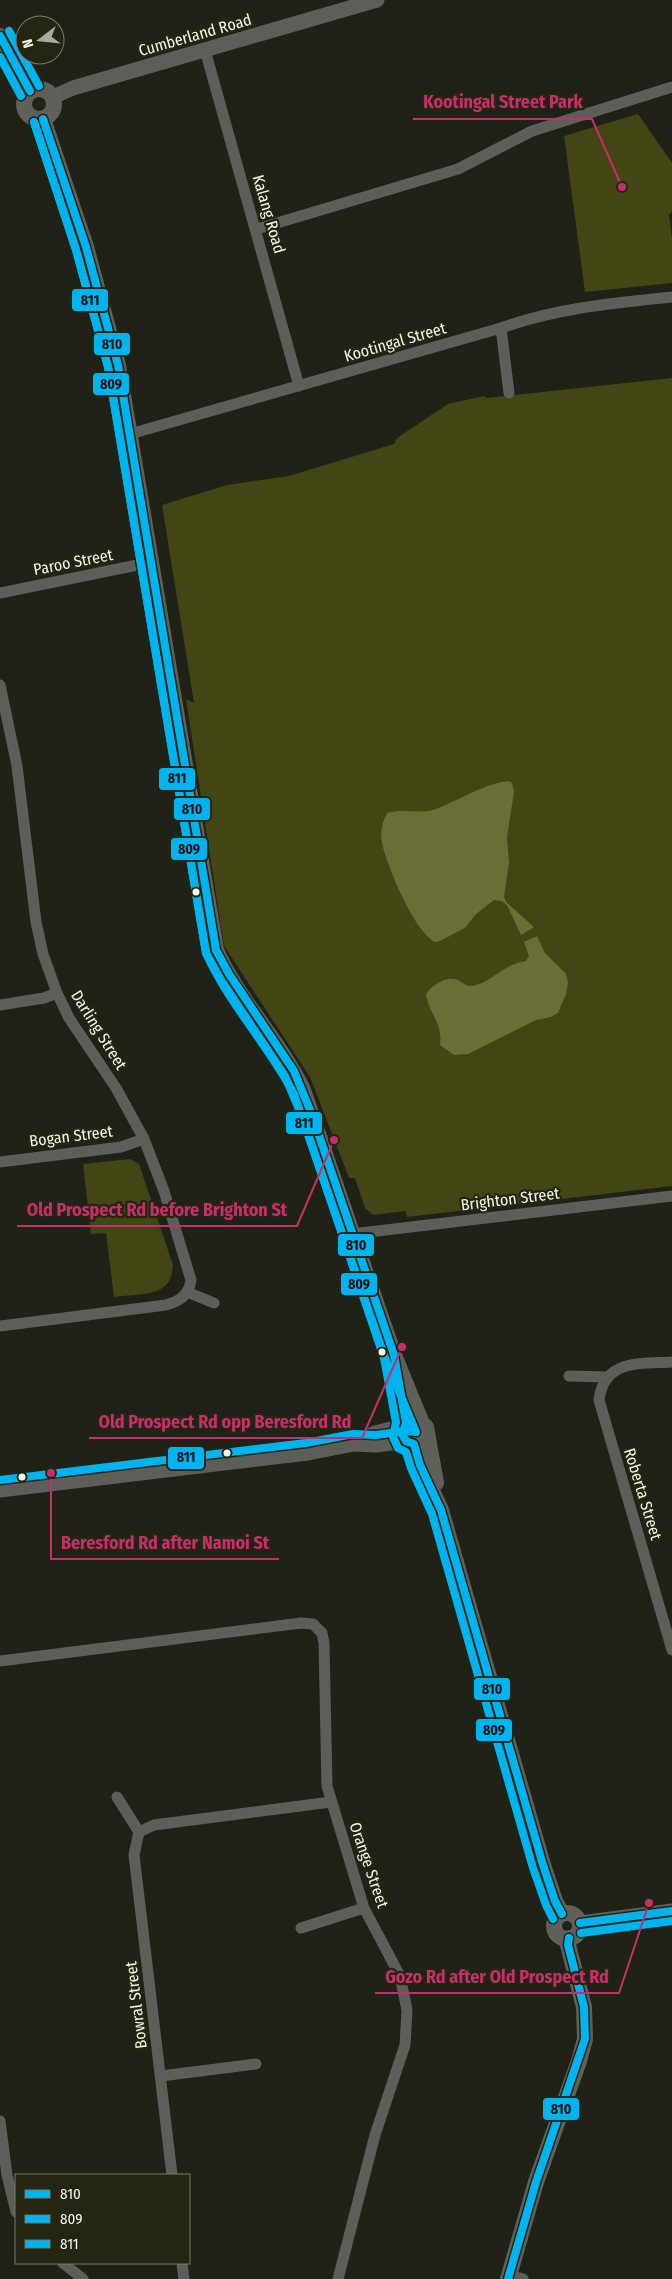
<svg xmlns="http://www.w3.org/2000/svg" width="672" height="2279" viewBox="0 0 672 2279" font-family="'Fira Sans Condensed',sans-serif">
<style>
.green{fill:#434514}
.water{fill:#696e35}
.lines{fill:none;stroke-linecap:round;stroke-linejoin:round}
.minor{stroke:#5d5e59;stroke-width:11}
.tertiary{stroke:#5d5e59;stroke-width:15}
.secondary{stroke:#60605a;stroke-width:16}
.bus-1-casing{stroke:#242613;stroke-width:11}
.bus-2-casing{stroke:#242613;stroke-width:11}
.bus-3-casing{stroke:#242613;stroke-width:11}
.bus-1{stroke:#00b5ef;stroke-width:8}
.bus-2{stroke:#00b5ef;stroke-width:8}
.bus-3{stroke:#00b5ef;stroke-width:8}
.bus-dot{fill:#f4f5e9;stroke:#242613;stroke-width:2}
.labels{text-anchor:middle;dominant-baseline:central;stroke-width:4.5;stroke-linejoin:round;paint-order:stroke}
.street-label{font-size:16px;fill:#f4f5e9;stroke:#242613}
.leader{fill:none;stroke:#c72e69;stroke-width:2}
.callout-dot{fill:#c72e69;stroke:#242613;stroke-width:2}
.callout-label{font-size:18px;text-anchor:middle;font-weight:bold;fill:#c72e69;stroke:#242613;stroke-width:4.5;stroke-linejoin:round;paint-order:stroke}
.line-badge{stroke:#242613;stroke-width:2}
.pale-badge-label{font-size:14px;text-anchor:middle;font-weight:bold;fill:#111}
</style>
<rect width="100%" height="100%" fill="#202217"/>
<path class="green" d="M638,114l34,49v48l-3,4 3,24v44l-87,9 -21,-156z
M672,378v808l-265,31 -1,-6 -33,4 -8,-7 -10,-30h-6l-39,-101 -86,-131 -38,-247 8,4 -32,-198 65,-20 62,-9 105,-32 3,-6 51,-34 36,-8 2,2z
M130,1159l9,5 34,101c-1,34 -33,28 -59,32l-8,-64 -15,1 -8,-70z"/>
<path class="water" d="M509,781l3,2 2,9 -7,45 2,26 -5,34 2,5 28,25 -13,8 -14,-30 -5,-4 -8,-1 -18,14 -11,14 -25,13 -5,1c-21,-11 -48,-76 -53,-99 -2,-10 0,-21 5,-30 16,-5 32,1 46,-3 26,-9 49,-26 76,-29z
M537,936l8,17 21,21 2,8 -2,12 -8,19 -7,4 -15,3 -68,34 -14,1 -14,-10c3,-22 -11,-31 -14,-51 6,-9 21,-19 32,-14 4,2 7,5 11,6 20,0 33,-22 57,-25l3,-5 -5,-14z"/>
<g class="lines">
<path class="minor" d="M205,50l94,336
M257,229l201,-60 74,-38 140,-44
M501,328l8,65
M130,434l371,-106c56,-20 113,-25 171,-31
M0,593l152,-31
M0,685l17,81 19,156 7,32 14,39 12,25 47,70 28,51 20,52 27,89c-2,15 -11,21 -25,25l-166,21
M0,1005l44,-7 13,-5
M0,1162l121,-15 23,-8
M352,1234l320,-38
M187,1292l27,11
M672,1362c-32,2 -68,-3 -73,38l73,250
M569,1376l39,1
M0,1661l301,-38 12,1 9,9 2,10 3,143 37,122 36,68 7,34 -2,35 -30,90 -37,144
M117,1797l22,35
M301,1928l63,-20
M161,2076l95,-12
M0,2121l7,54 9,37
M172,2175l-38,-320 5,-23 15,-7 177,-23
M63,2263l20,16
M182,2263l2,16
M509,2275l14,4"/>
<path class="tertiary" d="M53,97l20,-9 304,-88
M355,1443l20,-10 28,-7
M0,1490l308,-37 46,-9 22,1 30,-4
M580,1923l92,-12"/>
<path class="secondary" d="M0,36l30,55
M24 104a15 15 0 1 1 30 0a15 15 0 1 1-30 0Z
M43,119l43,128 32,118 98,585c22,50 63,90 87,140l91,265 27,66
M398,1382l8,41
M426,1435l-4,7 -12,1 -8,-9c0,-10 6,-15 15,-15l9,8 10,56
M414,1444l6,21 21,45 102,355 12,36 7,13
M554 1926a13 13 0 1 1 26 0a13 13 0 1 1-26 0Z
M508,2279l28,-97 43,-121 6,-22 -1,-32 -16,-62 1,-7"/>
<g class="bus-1-casing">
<path id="bus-1" d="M0,36l30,55
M43,119l43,128 32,118 98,585 13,24 65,97 18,44 82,240 12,68 -4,11 4,7 8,3 6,21 21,45 102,355 12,36 7,13
M580,1923l92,-12
M508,2279l28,-97 49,-143 -1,-32 -16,-62 1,-7"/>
</g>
<g class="bus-2-casing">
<path id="bus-2" d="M0,57l21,39
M34,122l42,128 32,117 98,586 15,27 64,96 18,43 81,239 12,64 -3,15 5,11 8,4 5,16 21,46 101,354 13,37 7,14
M581,1933l91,-12"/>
</g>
<g class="bus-3-casing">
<path id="bus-3" d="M9,31l30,55
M0,1480l306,-37 47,-9 23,1 30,-4 10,1 -31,-74 -91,-264c-26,-49 -65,-90 -88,-141l-98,-586 -32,-117 -42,-128"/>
</g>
<use href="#bus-1" class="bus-1"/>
<use href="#bus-2" class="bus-2"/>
<use href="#bus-3" class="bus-3"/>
</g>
<g class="bus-dot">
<circle cx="196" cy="892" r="4.5"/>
<circle cx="382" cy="1352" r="4.5"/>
<circle cx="227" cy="1453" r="4.5"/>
<circle cx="22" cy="1477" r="4.5"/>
</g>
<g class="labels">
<g class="street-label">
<text transform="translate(195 35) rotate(-16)">Cumberland Road</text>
<text transform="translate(269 214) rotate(74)">Kalang Road</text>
<text transform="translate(395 342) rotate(-16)">Kootingal Street</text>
<text transform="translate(73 562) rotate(-11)">Paroo Street</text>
<text transform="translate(99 1030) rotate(58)">Darling Street</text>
<text transform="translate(71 1136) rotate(-7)">Bogan Street</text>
<text transform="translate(510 1199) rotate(-7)">Brighton Street</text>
<text transform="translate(643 1494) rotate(73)">Roberta Street</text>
<text transform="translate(369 1865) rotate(71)">Orange Street</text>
<text transform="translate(136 2005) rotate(-97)">Bowral Street</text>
</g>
</g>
<path class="leader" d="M622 187L592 119H413M334 1140L297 1226H17M402 1347L362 1438H89M51 1473L51 1559H279M649 1903L619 1993H375"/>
<g class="callout-dot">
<circle cx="622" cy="187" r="5"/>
<circle cx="334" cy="1140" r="5"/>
<circle cx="402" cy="1347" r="5"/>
<circle cx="51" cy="1473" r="5"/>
<circle cx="649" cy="1903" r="5"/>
</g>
<g class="callout-label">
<text x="503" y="108">Kootingal Street Park</text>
<text x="157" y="1216">Old Prospect Rd before Brighton St</text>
<text x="225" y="1428">Old Prospect Rd opp Beresford Rd</text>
<text x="165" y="1549">Beresford Rd after Namoi St</text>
<text x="497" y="1983">Gozo Rd after Old Prospect Rd</text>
</g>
<g class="line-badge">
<rect x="71" y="288" width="38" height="24" rx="5" fill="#00b5ef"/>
<rect x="93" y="332" width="38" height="24" rx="5" fill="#00b5ef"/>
<rect x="92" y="372" width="38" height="24" rx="5" fill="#00b5ef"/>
<rect x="158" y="767" width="38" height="24" rx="5" fill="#00b5ef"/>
<rect x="173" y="797" width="38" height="24" rx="5" fill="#00b5ef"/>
<rect x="170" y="837" width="38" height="24" rx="5" fill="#00b5ef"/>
<rect x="285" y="1111" width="38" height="24" rx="5" fill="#00b5ef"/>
<rect x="337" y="1233" width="38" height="24" rx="5" fill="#00b5ef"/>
<rect x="340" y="1272" width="38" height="24" rx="5" fill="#00b5ef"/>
<rect x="167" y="1446" width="38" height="24" rx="5" fill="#00b5ef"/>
<rect x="473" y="1677" width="38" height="24" rx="5" fill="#00b5ef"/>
<rect x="475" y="1718" width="38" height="24" rx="5" fill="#00b5ef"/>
<rect x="542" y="2097" width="38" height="24" rx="5" fill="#00b5ef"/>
</g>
<g class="pale-badge-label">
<text x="90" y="305">811</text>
<text x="112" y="349">810</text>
<text x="111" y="389">809</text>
<text x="177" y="783">811</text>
<text x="192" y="814">810</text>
<text x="189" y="854">809</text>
<text x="304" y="1128">811</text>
<text x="356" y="1250">810</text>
<text x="359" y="1289">809</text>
<text x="186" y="1462">811</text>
<text x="492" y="1694">810</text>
<text x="494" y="1735">809</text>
<text x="561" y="2114">810</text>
</g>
<rect x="15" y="2174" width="175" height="90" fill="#242613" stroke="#777969"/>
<rect x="25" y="2190" width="25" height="8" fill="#00b5ef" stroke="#777969"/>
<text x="60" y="2199" font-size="15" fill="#f4f5e9">810</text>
<rect x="25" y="2215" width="25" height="8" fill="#00b5ef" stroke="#777969"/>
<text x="60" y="2224" font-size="15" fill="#f4f5e9">809</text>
<rect x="25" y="2240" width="25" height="8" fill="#00b5ef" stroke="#777969"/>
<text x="60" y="2249" font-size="15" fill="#f4f5e9">811</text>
<g transform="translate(40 40) rotate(254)"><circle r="24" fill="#242613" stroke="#777969"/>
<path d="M0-4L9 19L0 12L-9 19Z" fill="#aaaba0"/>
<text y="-8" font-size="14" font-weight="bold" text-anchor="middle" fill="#f4f5e9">N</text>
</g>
</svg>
